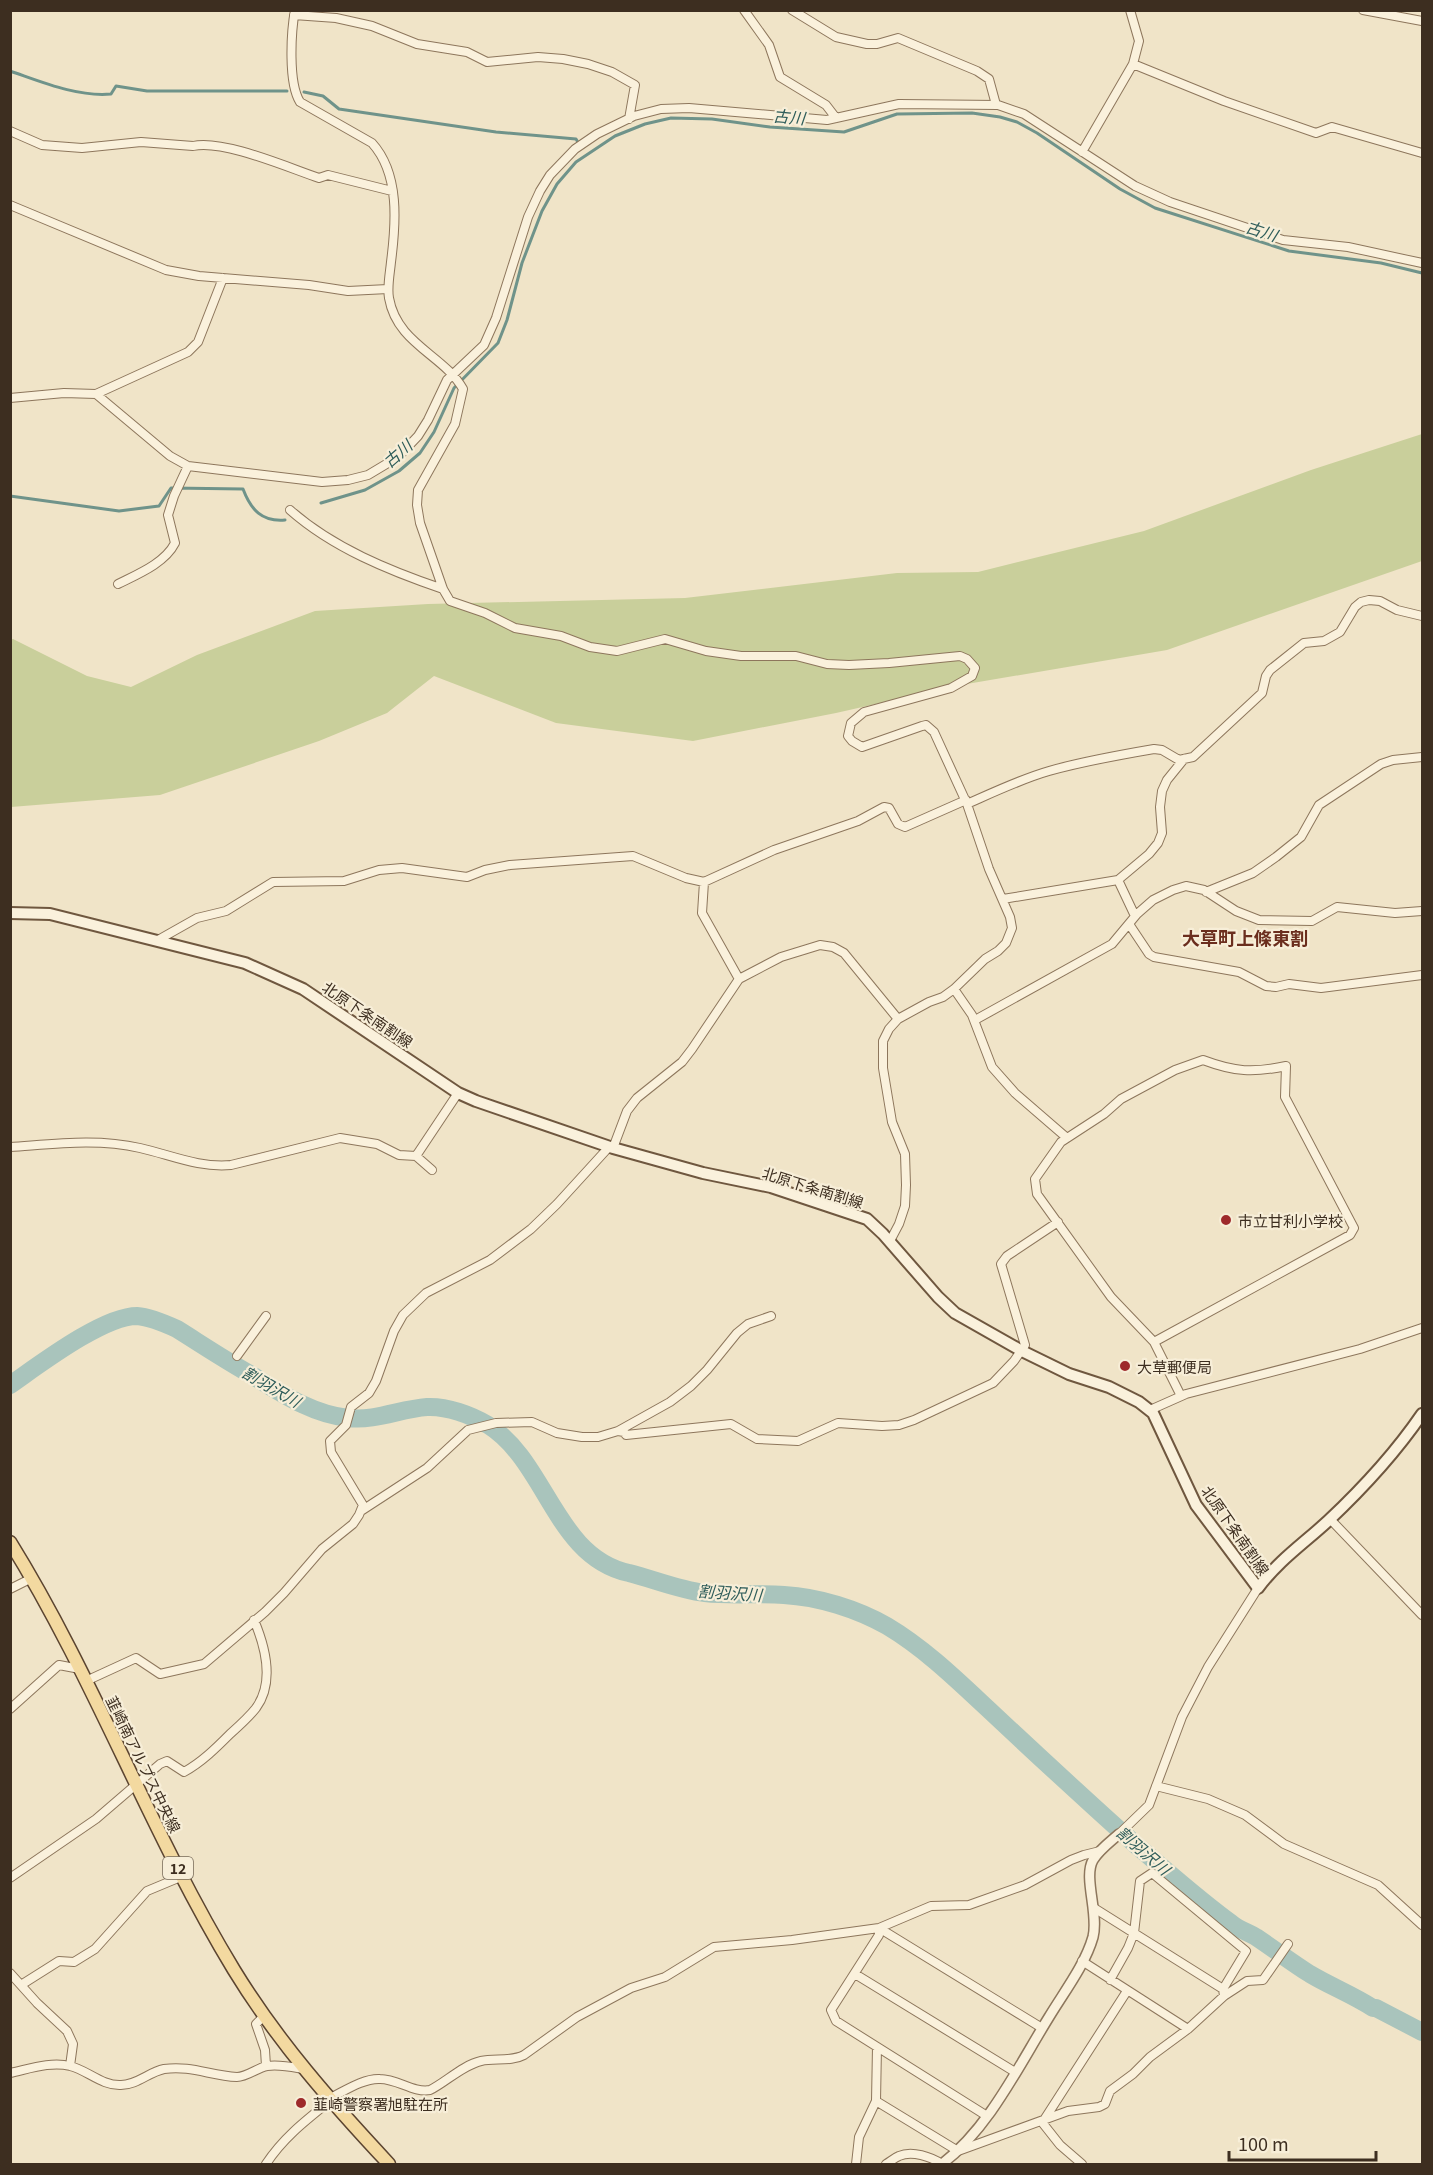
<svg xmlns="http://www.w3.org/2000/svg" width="1433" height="2175" viewBox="0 0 1433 2175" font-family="Georgia,'Noto Sans JP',serif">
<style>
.green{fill:#c9cf9b}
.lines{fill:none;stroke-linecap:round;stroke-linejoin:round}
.stream{stroke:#6f938a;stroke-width:3}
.river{stroke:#a9c4bc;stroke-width:18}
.minor-casing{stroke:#8d765c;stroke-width:10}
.tertiary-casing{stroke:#8d765c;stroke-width:12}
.secondary-casing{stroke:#6f573f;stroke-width:14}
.primary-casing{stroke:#5b4430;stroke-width:15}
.minor{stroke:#faf1dc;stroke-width:8}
.tertiary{stroke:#faf1dc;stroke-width:9}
.secondary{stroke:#faf1dc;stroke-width:10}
.primary{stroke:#f3d9a0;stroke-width:12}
.poi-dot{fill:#9e2a2b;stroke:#f7eed8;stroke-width:2}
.labels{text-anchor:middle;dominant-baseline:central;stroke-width:4.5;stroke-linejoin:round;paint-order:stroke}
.shield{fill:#f7eed8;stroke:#756857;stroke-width:1.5}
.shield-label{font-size:14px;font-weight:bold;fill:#3d2e20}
.street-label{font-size:15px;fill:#3d2e20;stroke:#f7eed8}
.poi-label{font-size:15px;fill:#3d2e20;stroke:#f7eed8;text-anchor:start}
.water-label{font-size:16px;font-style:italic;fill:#2f5d5a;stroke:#f7eed8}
.quarter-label{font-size:18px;font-weight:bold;fill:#6b2e1e;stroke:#f7eed8}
</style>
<rect width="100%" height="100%" fill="#f0e4c8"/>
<path class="green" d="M1422,434v127l-255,89 -212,36 -119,27 -143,28 -137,-18 -122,-47 -47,37 -68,28 -159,54 -149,12 -1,-167 3,-1 74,37 44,11 66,-32 118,-44 113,-7 257,-6 212,-25 81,-1 166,-41 167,-61z"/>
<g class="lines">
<path class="stream" d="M10,71c32,11 67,26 101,23l5,-8 31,5h140
M304,92l19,4 16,13 157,23 80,7 3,5
M10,496l109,15 40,-5 12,-18 72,1c8,21 19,33 42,31
M321,503l44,-13 34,-19 21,-18 14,-21 20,-44 44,-45 9,-23 15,-57 20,-52 15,-27 19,-22 39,-26 30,-12 26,-6 41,1 58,8 74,5 53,-18 75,-1 28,4 17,5 20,11 83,56 35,19 134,43 92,12 41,10"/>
<path class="river" d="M10,1385c29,-20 93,-69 127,-69 13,1 27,7 40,13 24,15 48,31 73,45 31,19 61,40 98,44 28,3 52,-9 79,-11 20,-1 44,8 61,18 59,37 67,132 141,148 24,6 50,17 76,20 26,3 53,0 79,2 35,2 73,14 103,31 37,22 69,53 100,82 49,46 99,92 149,137 31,26 62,54 95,78 7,6 16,9 25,14 18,12 35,25 54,37 20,12 43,21 63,34h3l46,24"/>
<g class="minor-casing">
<path id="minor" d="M295,10c-4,22 -7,73 5,92l72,41c28,31 24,80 19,119 -1,11 -4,25 -2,36 8,46 55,57 74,91l-8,35 -37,66 -1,15 3,18 23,66 7,12 35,12 30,15 46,8 29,11 27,4 48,-12 41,12 35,5h55l31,8 22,1 40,-2 71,-7 7,3 8,9 -3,8 -21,12 -87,24 -13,11 -3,13 4,5 10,6 60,-21 4,-1 8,7 33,72 22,65 21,48 2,11 -6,15 -8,8 -13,8 -31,30 -11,8 -14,5 -31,17 -9,10 -6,12v27l9,54 13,32 1,31 -1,21 -6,18 -9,17
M744,10l25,35 11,32 46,28 10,13
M792,10l44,27 31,7h10l21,-6 79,33 12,8 6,22
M1363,10l59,11
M294,15l42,3 36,8 45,18 50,8 20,10 51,-5 25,2 25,5 24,8 23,13 -6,34
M1133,64l91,37 92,32 16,-6 90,26
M10,131l32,14 40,3 59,-6 52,4c30,-7 96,22 126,32l9,-3 64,16
M1082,152l51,-88 6,-23 -9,-31
M10,205l156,65 33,6 110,9 39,6 40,-2
M96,394l74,62 18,10 134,16 26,-2 20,-5 30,-18 20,-21 10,-16 19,-40 37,-35 12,-27 32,-101 12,-26 10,-16 25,-26 22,-15 37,-18 27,-7 28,-1 138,12 72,-16 99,1 26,9 111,72 35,16 113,38 65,7 74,16
M10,398l54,-5 32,1 92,-42 10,-10 25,-64
M290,510c43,38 100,61 153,79
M118,584c20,-10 47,-21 57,-41l-7,-28 6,-19 14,-30
M967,804c27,-12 54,-25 82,-33 35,-10 70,-16 105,-22l8,1 17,10 14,-3 69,-64 4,-17 4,-6 34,-27 20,-2 16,-9 15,-25 6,-5 8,-2 11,1 17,9 25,6
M1118,880l17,36
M704,882l-2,31 37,66
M1206,892l47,-19 23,-16 25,-20 18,-32 62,-41 12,-4 29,-3
M1003,899l115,-19 31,-26 9,-11 4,-10 -2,-26 2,-16 5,-11 17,-21
M1129,924l20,30 5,3 85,15 27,14 10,1 13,-3 32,4 101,-13
M158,940l39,-22 29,-7 47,-29 71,-1 35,-11 23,-2 65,9 18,-7 25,-5 123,-9 53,22 18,4 70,-32 84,-29 26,-14 5,1 9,16 7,3 61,-27
M954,989l18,26 20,52 23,26 52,45
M975,1020l137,-76 25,-30 16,-14 20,-10 13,-4 18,4 32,21 23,9 53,1 25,-14 58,6 27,-2
M10,1147c44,-3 87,-9 130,1 31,7 59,20 91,17l109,-27 37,6 22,11 17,1 42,-63
M613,1148l14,-37 10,-13 45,-36 10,-13 47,-70 42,-22 39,-12 13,2 11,6 54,66
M416,1156l16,14
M1154,1342l196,-107 4,-7 -69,-131 1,-31c-33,7 -51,6 -83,-6l-28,10 -54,29 -17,15 -43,28 -26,37 2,15 74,103 43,45 27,54
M237,1356l29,-40
M1150,1410l36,-16 174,-45 62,-21
M618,1431l6,1 2,3 105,-11 26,15 41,2 40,-18 44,3 17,-1 15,-5 79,-37 21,-22 11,-16 -24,-81 6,-8 51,-34
M361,1511l66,-43 41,-38 28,-7 36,-1 25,11 25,4h16l20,-6 52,-29 21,-16 16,-16 30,-37 11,-9 23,-8
M1330,1519l92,96
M10,1589l22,-11
M86,1681l50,-23 24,16 44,-10 61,-52 19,-19 38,-44 31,-25 6,-9 4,-10 -32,-53 -1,-11 16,-16 5,-18 18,-14 7,-12 18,-50 9,-16 23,-22 64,-33 41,-31 26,-25 52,-57
M10,1709l49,-44 21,4
M1156,1786l52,13 37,16 39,29 94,41 44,40
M1119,1834l30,-29 33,-88 26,-50 50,-79
M10,1878l86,-59 64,-55 7,-3 17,11c18,-10 32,-24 46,-38 9,-8 19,-17 26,-26 19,-26 9,-62 -2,-88
M1094,1908l129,81
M1082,1961l106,68
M10,1973l27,30 30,28 6,13 -3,22
M855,1974l160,98
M1110,1980l18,-32 6,-15 6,-52 12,-8 94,78 -23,38 1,7
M21,1985l38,-24 15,1 21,-13 52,-58 36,-15
M264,2016l-8,8 9,26 1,16
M10,2073c19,-4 41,-12 60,-7 17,4 32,20 51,19 16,0 28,-13 43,-16 27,-4 47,7 73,8 10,0 20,-9 30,-11 12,-2 25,1 36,3
M328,2099c15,-7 35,-21 52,-20 18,0 33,14 50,11 16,-8 33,-25 51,-29 14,-3 30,1 43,-6l53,-38 54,-29 34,-11 49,-30 78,-7 87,-12 52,-22 38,-1 56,-20 46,-25 13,-5 16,-4
M876,2101l82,50 110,-40 31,-4 6,-3 5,-13 23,-17 17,-17 38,-28 36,-33 23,-15 16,-1 25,-36
M987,2116l-151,-95 -5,-11 48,-75v-7l163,100
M1044,2120l83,-129
M1041,2121l19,24 22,19
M266,2164c17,-26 39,-43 64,-63
M856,2164l3,-27 17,-36 1,-54
M886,2164c4,-2 8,-6 13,-8 13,-6 32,1 43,8"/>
</g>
<g class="tertiary-casing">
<path id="tertiary" d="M942,2164c47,-36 76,-97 107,-147 15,-25 36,-52 44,-80 6,-23 -10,-60 0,-77 6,-10 17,-18 26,-26"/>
</g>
<g class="secondary-casing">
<path id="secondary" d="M10,913l40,1 195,49 58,26 155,104 18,8 137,47 90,25 68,14 96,32 16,15 55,63 17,16 67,38 47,23 40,13 30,15 14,11 43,92 62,83c21,-28 45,-44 70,-67 34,-32 68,-69 94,-107"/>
</g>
<g class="primary-casing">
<path id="primary" d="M10,1542c85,137 140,290 224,428 44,72 98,133 155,194"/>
</g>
<use href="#minor" class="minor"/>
<use href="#tertiary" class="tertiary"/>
<use href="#secondary" class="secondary"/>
<use href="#primary" class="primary"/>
</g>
<g class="poi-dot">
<circle cx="1226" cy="1220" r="6"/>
<circle cx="1125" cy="1366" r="6"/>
<circle cx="301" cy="2103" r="6"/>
</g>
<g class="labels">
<rect class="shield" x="163" y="1857" width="30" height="22" rx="4.5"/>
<g class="shield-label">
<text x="178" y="1868">12</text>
</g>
<g class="street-label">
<text transform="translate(368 1014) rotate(34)">北原下条南割線</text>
<text transform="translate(813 1187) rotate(17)">北原下条南割線</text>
<text transform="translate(1236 1530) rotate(55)">北原下条南割線</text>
<text transform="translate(144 1764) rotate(64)">韮崎南アルプス中央線</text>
</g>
<g class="poi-label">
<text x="1238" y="1220">市立甘利小学校</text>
<text x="1137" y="1366">大草郵便局</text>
<text x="313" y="2103">韮崎警察署旭駐在所</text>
</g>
<g class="water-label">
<text transform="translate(789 116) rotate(5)">古川</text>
<text transform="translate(1262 230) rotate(18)">古川</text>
<text transform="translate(397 453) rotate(-41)">古川</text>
<text transform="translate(272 1386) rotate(30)">割羽沢川</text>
<text transform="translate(730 1592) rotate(4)">割羽沢川</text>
<text transform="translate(1144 1850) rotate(41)">割羽沢川</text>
</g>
<g class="quarter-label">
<text x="1245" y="937">大草町上條東割</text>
</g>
</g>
<rect width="1433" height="2175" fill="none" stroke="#3d2e20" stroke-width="24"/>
<path d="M1229 2151v9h147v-9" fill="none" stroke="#3d2e20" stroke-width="3"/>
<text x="1238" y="2151" font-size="18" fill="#3d2e20" stroke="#f7eed8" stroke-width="4.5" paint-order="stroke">100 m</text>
</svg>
